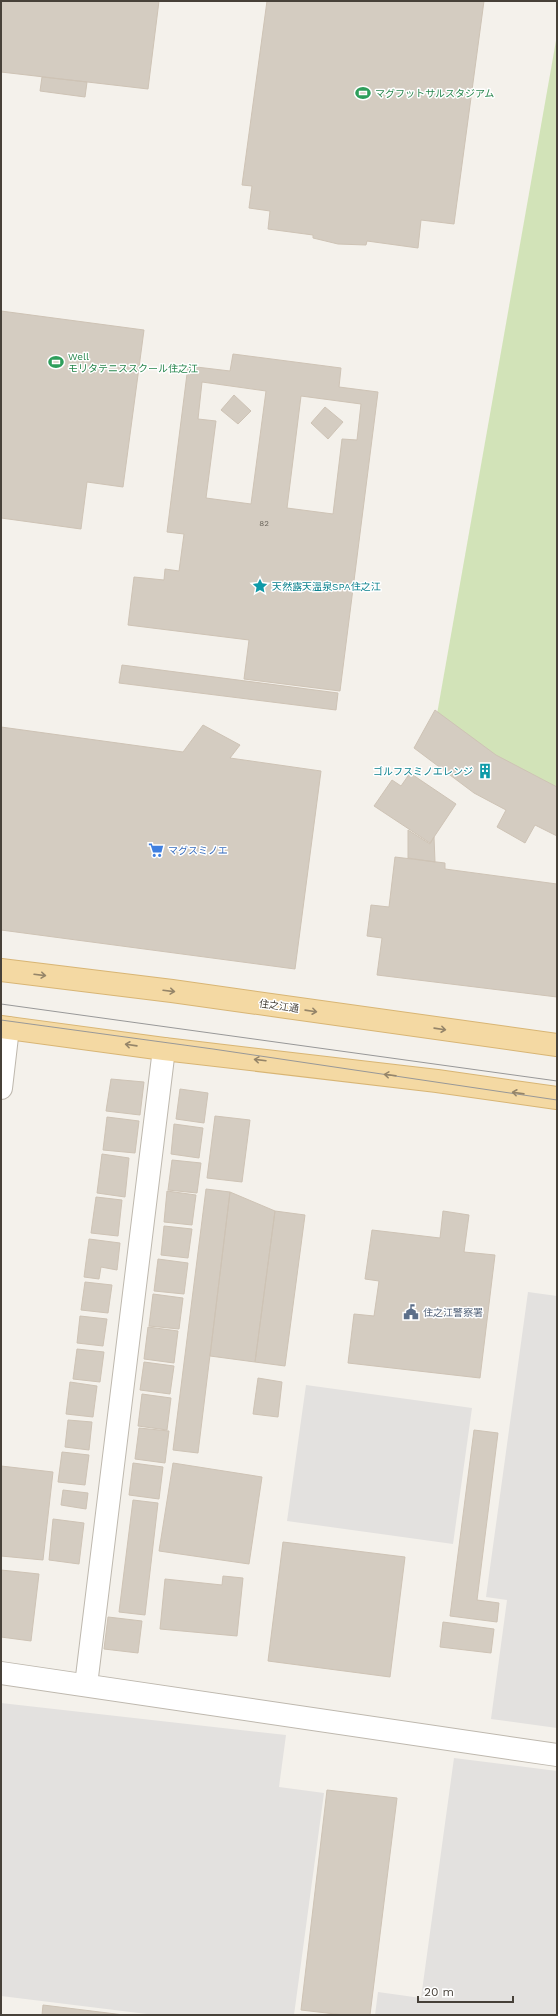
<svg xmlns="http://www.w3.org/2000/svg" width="558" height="2016" viewBox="0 0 558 2016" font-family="'Work Sans','Noto Sans JP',sans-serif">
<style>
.green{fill:#d2e3b8}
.parking{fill:#e3e1df}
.building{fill:#d4ccc1;stroke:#cec3b5;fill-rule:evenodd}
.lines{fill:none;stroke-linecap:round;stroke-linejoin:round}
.minor-casing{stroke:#beb8ae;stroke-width:24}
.major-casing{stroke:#d8b574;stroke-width:24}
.minor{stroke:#fff;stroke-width:22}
.major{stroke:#f4d9a3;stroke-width:22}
.tram{stroke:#989898;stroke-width:1}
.oneway{stroke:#958569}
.labels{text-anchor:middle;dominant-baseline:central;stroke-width:3;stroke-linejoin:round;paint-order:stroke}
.number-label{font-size:8px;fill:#6a645b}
.leisure-label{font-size:10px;fill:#27864d;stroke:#fff;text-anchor:start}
.culture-label{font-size:10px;fill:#0d838f;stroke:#fff;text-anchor:start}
.shop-label{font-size:10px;fill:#366cbe;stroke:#fff;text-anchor:start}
.street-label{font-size:10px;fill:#474139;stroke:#fff}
.service-label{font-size:10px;fill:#4e5e75;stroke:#fff;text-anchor:start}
</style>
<rect width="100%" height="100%" fill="#f4f1eb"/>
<path class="green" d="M557,35v755l-37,-17 -83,-59z"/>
<path class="parking" d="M528,1292l29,4v432l-66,-9 16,-119 -21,-3z
M306,1385l166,23 -19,136 -166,-23z
M1,1703l285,32 -7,52 45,6 -30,222h-139l-154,-19z
M454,1758l103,13v244h-182l3,-23 43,6z"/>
<path class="building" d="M1,1h158l-11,88 -147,-17z
M267,1h217l-30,223 -33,-4 -3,28 -51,-7 -1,4 -28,-1 -25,-6v-3l-45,-6 2,-18 -21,-3 3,-22 -10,-1z
M42,77l45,5 -2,15 -45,-6z
M1,311l143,19 -21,157 -36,-5 -6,47 -80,-11z
M233,354l108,14 -2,19 39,5 -38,299 -96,-12 5,-39 -121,-15 6,-48 30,3 1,-11 14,2 5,-37 -17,-2 21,-166 42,5zM202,382l64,9 -15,113 -45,-6 10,-77 -18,-2zM301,396l60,8 -4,36 -15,-1 -9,75 -46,-6z
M234,395l17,16 -13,13 -17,-14z
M325,407l18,15 -15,17 -17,-16z
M122,665l216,28 -2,17 -217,-27z
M435,710l61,45 61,32v49l-22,-11 -10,18 -28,-16 9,-17 -32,-17 -60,-45z
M203,725l37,20 -10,13 91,13 -26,198 -294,-39v-203l182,25z
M410,773l46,31 -26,39 -56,-37 18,-26 9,6z
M408,830l22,14 4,-7 1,25 -27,-4z
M395,857l50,6v6l112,15v113l-180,-22 5,-37 -15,-2 4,-31 18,2z
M111,1079l33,3 -4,33 -34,-4z
M180,1089l28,4 -4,30 -28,-4z
M215,1116l35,4 -8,62 -35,-4z
M107,1117l32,4 -4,32 -32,-3z
M174,1124l29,4 -4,30 -28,-4z
M102,1154l27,4 -4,39 -28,-4z
M172,1160l29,3 -4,30 -29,-3z
M206,1189l24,3 -32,261 -25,-3z
M167,1191l29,4 -4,30 -28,-3z
M230,1192l45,19 -20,151 -45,-6z
M96,1197l26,3 -4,36 -27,-3z
M275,1211l30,4 -20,151 -30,-4z
M443,1211l26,4 -5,37 31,3 -15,123 -132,-15 6,-49 20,2 5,-35 -14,-2 7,-49 68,8z
M164,1226l28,3 -4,29 -27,-3z
M89,1239l31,4 -3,27 -16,-3 -2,12 -15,-2z
M158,1259l30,4 -4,31 -30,-3z
M85,1282l27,3 -4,28 -27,-3z
M153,1294l30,4 -4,31 -30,-3z
M80,1316l27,3 -4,27 -26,-3z
M148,1327l30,4 -4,32 -30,-4z
M77,1349l27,3 -4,30 -27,-3z
M144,1362l30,4 -4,28 -30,-4z
M258,1378l24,4 -4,35 -25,-3z
M70,1382l27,4 -4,31 -27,-3z
M142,1394l29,4 -4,32 -29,-4z
M68,1420l24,2 -3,28 -24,-3z
M139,1428l30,3 -4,32 -30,-4z
M474,1430l24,3 -21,167 22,3 -2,19 -47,-6z
M62,1452l27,3 -4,30 -27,-3z
M133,1463l30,4 -4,32 -30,-4z
M173,1463l89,14 -13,87 -90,-13z
M1,1466l52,6 -10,88 -42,-4z
M63,1490l25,3 -2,16 -25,-4z
M133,1500l25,3 -13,112 -26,-3z
M53,1519l31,4 -5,41 -30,-4z
M283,1542l122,15 -15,120 -122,-16z
M1,1570l38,4 -8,67 -30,-4z
M223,1576l20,2 -6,58 -77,-7 5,-50 57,6z
M108,1617l34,4 -4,32 -34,-4z
M443,1622l51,7 -3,24 -51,-6z
M327,1790l70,8 -27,217h-26l-43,-5z
M43,2005l81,10h-82z"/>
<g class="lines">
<g class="minor-casing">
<path id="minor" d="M1,1088l7,-60
M1,1673l556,82
M86,1685l78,-636"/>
</g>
<g class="major-casing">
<path id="major" d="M1,970l171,21 385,54
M1,1027l163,22 273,32 120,17"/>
</g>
<use href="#minor" class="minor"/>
<use href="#major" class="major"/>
<path class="tram" d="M1,1004l556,77
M1,1020l212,29 344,51"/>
</g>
<defs><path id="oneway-shaft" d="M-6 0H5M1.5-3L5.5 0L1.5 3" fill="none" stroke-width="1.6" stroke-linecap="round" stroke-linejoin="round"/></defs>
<g class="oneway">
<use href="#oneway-shaft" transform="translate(40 975) rotate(7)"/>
<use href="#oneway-shaft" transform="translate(169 991) rotate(7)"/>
<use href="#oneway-shaft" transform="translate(311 1011) rotate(8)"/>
<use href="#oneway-shaft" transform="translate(440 1029) rotate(8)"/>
<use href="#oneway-shaft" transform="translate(131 1045) rotate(-172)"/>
<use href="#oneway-shaft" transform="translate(260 1060) rotate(-173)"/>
<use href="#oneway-shaft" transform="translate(390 1075) rotate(-173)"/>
<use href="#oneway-shaft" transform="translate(518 1093) rotate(-172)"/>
</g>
<defs>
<g id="stadium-bare" transform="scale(1.2)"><path d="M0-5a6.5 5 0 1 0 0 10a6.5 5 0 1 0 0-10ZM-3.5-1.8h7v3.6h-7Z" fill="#2e9e5b" stroke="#fff" stroke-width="2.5" paint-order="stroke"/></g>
<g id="sight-bare" transform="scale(1.2)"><path d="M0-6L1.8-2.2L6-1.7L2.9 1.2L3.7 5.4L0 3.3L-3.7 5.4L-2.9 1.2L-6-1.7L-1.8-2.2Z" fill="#0f9aa8" stroke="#fff" stroke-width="2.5" paint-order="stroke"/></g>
<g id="building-bare" transform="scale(1.2)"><path d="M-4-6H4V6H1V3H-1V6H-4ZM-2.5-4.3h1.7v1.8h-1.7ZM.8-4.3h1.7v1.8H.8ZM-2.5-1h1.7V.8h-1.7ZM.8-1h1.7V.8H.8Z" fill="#0f9aa8" stroke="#fff" stroke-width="2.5" paint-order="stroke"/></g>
<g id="supermarket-bare" transform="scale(1.2)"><path d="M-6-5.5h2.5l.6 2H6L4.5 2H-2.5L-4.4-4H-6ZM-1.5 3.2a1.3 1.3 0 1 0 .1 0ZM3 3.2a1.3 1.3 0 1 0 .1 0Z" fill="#3f7fe0" stroke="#fff" stroke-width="2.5" paint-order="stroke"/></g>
<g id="civic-bare" transform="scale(1.2)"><path d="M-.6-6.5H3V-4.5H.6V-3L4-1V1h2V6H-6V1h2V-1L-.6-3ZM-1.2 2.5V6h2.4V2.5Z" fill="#5c6f8a" stroke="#fff" stroke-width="2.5" paint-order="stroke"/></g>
</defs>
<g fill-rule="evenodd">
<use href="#stadium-bare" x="363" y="93"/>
<use href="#stadium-bare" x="56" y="362"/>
<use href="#sight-bare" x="260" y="586"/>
<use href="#building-bare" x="485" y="771"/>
<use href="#supermarket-bare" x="156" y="850"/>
<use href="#civic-bare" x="411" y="1312"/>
</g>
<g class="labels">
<g class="number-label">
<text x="264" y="523">82</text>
</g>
<g class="leisure-label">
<text x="375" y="93">マグフットサルスタジアム</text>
<text x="68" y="356">Well<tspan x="68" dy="12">モリタテニススクール住之江</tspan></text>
</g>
<g class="culture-label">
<text x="272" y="586">天然露天溫泉SPA住之江</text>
<text x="473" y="771" text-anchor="end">ゴルフスミノエレンジ</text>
</g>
<g class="shop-label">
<text x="168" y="850">マグスミノエ</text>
</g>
<g class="street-label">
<text transform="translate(279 1006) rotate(8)">住之江通</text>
</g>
<g class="service-label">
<text x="423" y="1312">住之江警察署</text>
</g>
</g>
<rect width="558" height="2016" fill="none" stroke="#474139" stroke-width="4"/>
<path d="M418 1996v6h95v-6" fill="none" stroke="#474139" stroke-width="2"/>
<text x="424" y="1996" font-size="12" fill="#474139" stroke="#ffffff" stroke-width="3" paint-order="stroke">20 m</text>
</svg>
